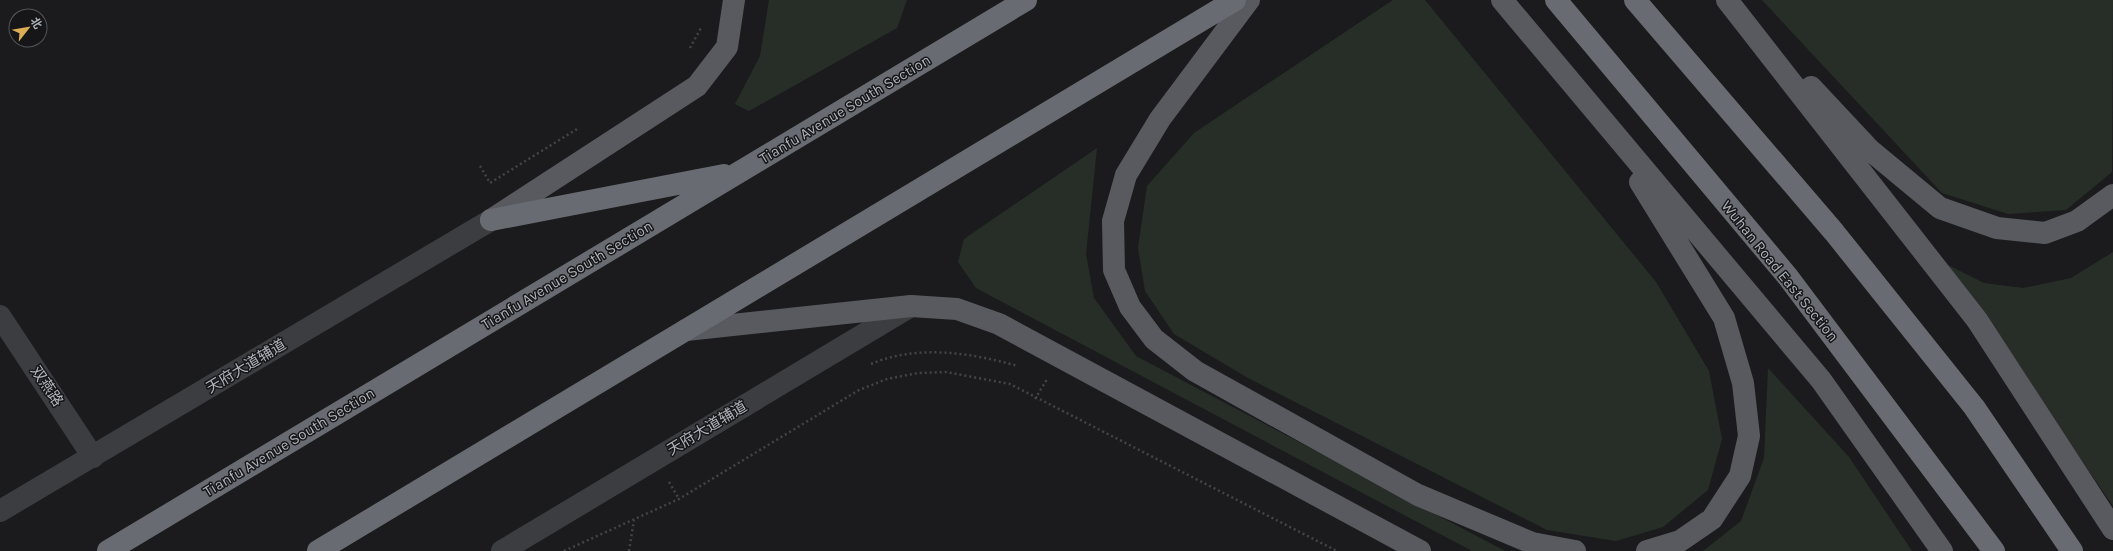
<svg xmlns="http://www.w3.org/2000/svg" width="2113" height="551" viewBox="0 0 2113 551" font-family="Karla,'Noto Sans SC',sans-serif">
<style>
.green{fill:#272e28}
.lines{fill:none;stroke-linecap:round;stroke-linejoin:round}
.path{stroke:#434448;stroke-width:2.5;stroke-dasharray:2 3;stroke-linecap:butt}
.minor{stroke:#3c3d41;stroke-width:22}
.major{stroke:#595a60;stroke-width:22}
.highway{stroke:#696b72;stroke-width:22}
.labels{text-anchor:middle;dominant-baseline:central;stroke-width:3;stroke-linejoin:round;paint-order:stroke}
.street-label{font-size:15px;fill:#afb3bb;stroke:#161618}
</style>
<rect width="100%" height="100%" fill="#1b1b1d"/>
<path class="green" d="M769,0h138l-10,28 -148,83 -14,-7 25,-48z
M1393,0h32l231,282 53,89 13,68 -14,51 -45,37 -47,14 -69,-11 -299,-152 -74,-44 -29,-43 -7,-43 9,-62 47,-53z
M1762,0h351l-1,172 -46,38 -58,4 -66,-21z
M1097,148l-11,106 8,44 42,58 369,195h-33l-496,-263 -18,-26 6,-23z
M2113,252v254l-167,-242 38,19 39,5 48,-10z
M1768,368l81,89 63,94h-209l38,-30 23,-63z"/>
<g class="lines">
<path class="path" d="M690,48l11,-20
M480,166l10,17 87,-54
M871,364c47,-20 100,-11 147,2
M1035,399l11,-18 -2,-1
M669,482l10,17
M564,551l115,-52 180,-109 28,-11 31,-6 28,-1 64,12 327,167
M629,551l5,-31"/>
<path class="minor" d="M0,316l93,141
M0,511l491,-291
M502,551l409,-245"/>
<path class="major" d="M1249,0l-89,119 -34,56 -13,46 1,49 16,37 24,32 41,32 223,124 114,48 43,8
M1502,0l319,380 121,171
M1727,0l250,320 136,209
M1811,87l59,63 70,58 57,20 48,5 32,-12 36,-26
M1640,182l84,136 19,65 6,53 -9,40 -28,43 -32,22 -33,10
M491,220l206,-134 30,-39 7,-47
M686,330l225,-24 46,3 42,15 421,227"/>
<path class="highway" d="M1556,0l232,277 206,274
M1635,0l199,232 140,175 98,144
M491,220l233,-45
M108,551l918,-551
M318,551l917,-551"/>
</g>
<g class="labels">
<g class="street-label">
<text transform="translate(845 109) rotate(-31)">Tianfu Avenue South Section</text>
<text transform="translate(1780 271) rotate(51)">Wuhan Road East Section</text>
<text transform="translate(567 275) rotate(-31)">Tianfu Avenue South Section</text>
<text transform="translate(246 366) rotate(-31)">天府大道辅道</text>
<text transform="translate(47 386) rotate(56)">双燕路</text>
<text transform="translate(707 428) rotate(-31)">天府大道辅道</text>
<text transform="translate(289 442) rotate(-31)">Tianfu Avenue South Section</text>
</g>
</g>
<g transform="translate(28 28) rotate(59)"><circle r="19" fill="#161618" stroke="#535559"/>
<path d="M0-3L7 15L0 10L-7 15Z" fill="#dcad54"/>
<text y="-6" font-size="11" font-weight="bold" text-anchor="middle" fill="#afb3bb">北</text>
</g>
</svg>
